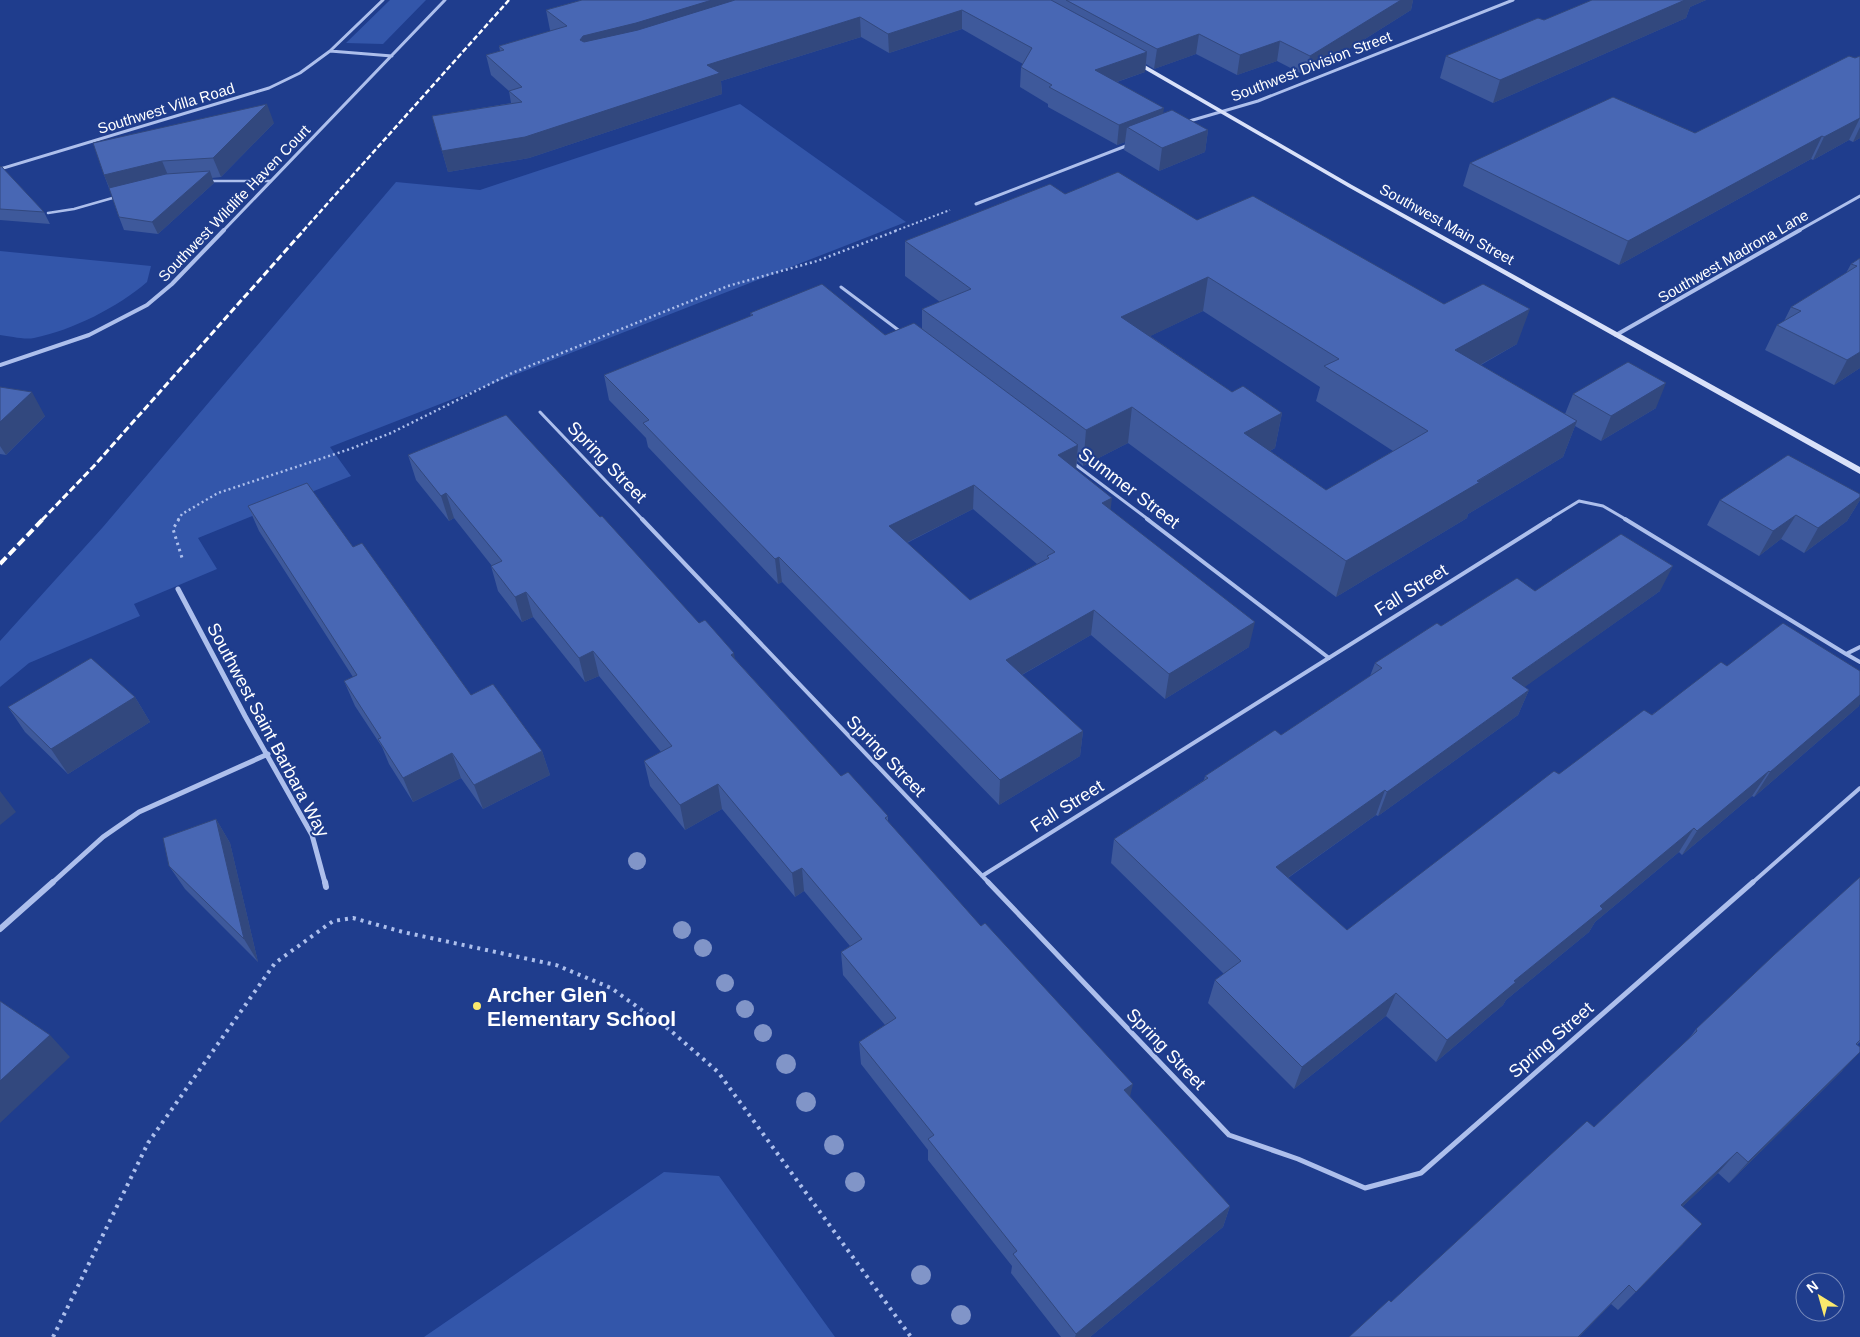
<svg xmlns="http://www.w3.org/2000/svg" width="1860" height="1337" viewBox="0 0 1860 1337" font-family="Helvetica,sans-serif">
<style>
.green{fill:#3356aa}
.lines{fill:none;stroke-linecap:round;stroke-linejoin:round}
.path-far3{stroke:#adbfec;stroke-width:2;stroke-dasharray:2 2.5;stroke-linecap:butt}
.path-far2{stroke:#adbfec;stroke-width:2.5;stroke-dasharray:2 3;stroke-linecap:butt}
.path-far1{stroke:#adbfec;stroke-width:3;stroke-dasharray:2.5 4;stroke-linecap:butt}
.path{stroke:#adbfec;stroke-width:4;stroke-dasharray:3 5;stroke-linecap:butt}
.lane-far3{stroke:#adbfec;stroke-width:2.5}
.lane-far2{stroke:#adbfec;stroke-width:3}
.lane-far1{stroke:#adbfec;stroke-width:4}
.lane{stroke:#adbfec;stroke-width:5}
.street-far3{stroke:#adbfec;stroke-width:3}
.street-far2{stroke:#adbfec;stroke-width:4}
.street-far1{stroke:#adbfec;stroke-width:5}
.street{stroke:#adbfec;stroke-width:6}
.secondary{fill:#d9e1f9;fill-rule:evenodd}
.rail-far2{stroke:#fff;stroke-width:2.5;stroke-dasharray:5.5 2.5;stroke-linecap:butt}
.rail-far1{stroke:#fff;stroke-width:3;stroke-dasharray:7 3;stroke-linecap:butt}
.rail{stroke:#fff;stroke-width:4;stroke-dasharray:9 4;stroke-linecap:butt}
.tree{fill:#8195c8}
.wall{fill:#3e599b;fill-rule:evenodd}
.shaded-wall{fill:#32487e}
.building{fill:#4867b4;stroke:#32487e;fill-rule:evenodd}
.poi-dot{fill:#fae86d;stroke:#1f3d8d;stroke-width:2}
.labels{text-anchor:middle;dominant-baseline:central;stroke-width:4;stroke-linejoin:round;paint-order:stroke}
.far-street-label{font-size:15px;fill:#fff;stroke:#1f3d8d}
.street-label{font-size:18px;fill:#fff;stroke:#1f3d8d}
.near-poi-label{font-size:21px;font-weight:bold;fill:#fff;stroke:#1f3d8d;text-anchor:start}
</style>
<rect width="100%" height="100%" fill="#1f3d8d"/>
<path class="green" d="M390,0h36l-43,44 -37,-1z
M740,104l166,118 -576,225 21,29 -153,62 19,31 -83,35 6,12 -111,47 -29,24v-46l103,-114 293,-345 84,8z
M0,251l151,15 -4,16c-29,25 -74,48 -113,56 -10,2 -24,-2 -34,-3z
M664,1172l55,4 116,161h-411z"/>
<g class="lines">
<path class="path-far3" d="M895,231l55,-21"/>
<path class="path-far2" d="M178,520l4,-6 36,-21 132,-44 41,-16 121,-60 216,-87 89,-25 81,-31"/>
<path class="path-far1" d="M179,519l-6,10 10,32"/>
<path class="path" d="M53,1337l95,-194 127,-180 58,-42 20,-3 50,14 153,33 55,23 60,43 47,41 193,265"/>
<path class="lane-far3" d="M211,181h60
M48,213l26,-4 42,-12"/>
<path class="lane-far2" d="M841,287l60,45
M540,412l103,108
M1072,462l77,58
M1548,520l31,-19 24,5 24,14"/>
<path class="lane-far1" d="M642,519l347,364
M1147,519l182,139
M1625,519l221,135 14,-7
M1846,654l14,8
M982,876l568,-357
M1752,883l108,-95"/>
<path class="lane" d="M988,882l241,253 69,24 67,29 56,-15 332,-291"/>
<path class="street-far3" d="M330,51l53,-51
M1186,122l72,-21 255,-101
M0,169l269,-81 31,-15 30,-22 62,5
M976,204l155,-60
M223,231l222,-231
M1798,231l62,-35"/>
<path class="street-far2" d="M1616,335l184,-105
M0,365l89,-30 58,-30 25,-21 52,-54"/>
<path class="street-far1" d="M178,589l67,127 67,119 13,48
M52,883l51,-46 36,-25 129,-58"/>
<path class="street" d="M325,882l1,5
M0,929l53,-47"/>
<path class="secondary" d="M1132,60h4l216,125 508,282v7l-512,-287 -216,-125z"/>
<path class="rail-far2" d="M303,231l206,-231"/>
<path class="rail-far1" d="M42,520l51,-53 211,-237"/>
<path class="rail" d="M0,564l43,-45"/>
</g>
<g class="tree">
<circle cx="637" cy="861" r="9"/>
<circle cx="682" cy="930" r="9"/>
<circle cx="703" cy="948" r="9"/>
<circle cx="725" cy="983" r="9"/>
<circle cx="745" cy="1009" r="9"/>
<circle cx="763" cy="1033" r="9"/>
<circle cx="786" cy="1064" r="10"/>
<circle cx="806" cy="1102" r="10"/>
<circle cx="834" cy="1145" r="10"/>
<circle cx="855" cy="1182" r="10"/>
<circle cx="921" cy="1275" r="10"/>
<circle cx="961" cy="1315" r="10"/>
</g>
<path class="wall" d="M582,0h831l-2,10 -105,66 -29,-15 -40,14 -41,-21 -42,15 -8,-5 -1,8 -28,10 46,31 45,17 -3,22 -46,19 -35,-21 1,-8 -8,3 -69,-38v-3l-28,-17 1,-20 2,-3 -61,-35 -73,24 -28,-16 -140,44 1,13 -193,64 -81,14 -16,-56 79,-13 -2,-12 -18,-16 -5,-20 14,-4 -1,-5 52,-15 -1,-1 -4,-20z
M1592,0h114l-16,7 -4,11 -193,85 -53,-25 6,-22 98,-36z
M1860,56v82l-7,4 -4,-2 -36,20 -2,-1 -192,106 -156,-79 7,-23 225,-30z
M274,123l-53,54 -9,1 2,5 -56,51 -34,-4 -5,-13 -10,-29 -5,-13z
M0,167l44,45 6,12 -50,-4z
M1065,194l132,26 247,84 73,40 -36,21 84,49 8,-20 83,14 -55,33 -26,-15 -12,31 -95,57 -1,4 -131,79 -208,-154 -45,23 -6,-5 -1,8 35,41 138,137 -84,52 -74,-64 -69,40 61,56 -3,25 -81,49 -217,-223 -4,2 -130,-137 -2,-9 -37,-38 -5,-25 147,-59 -1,-3 135,22 37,-7v-19l18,-7 -35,-26v-35zM1203,311l117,76 -4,14 77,50 -67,39 -56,-39 5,-3 7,-35 -50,-21 -82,-56zM973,509l64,55 -67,36 -63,-57z
M1860,258v110l-26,17 -69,-35 12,-25 7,-4 7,-14 55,-34 5,-9z
M0,387l45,29 -39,39 -6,-1z
M408,455l291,168 37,37 105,116 47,40v6l242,275 100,109 -7,21 -133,110h-29l-50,-64 1,-7 -84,-106v-10l-67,-86 -2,-22 26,-17 -42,-50 -2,-23 9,-6 -46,-55 -9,6 -73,-88 -37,21 -35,-44 -6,-25 17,-9 -62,-76 -14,6 -52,-65 -11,5 -24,-31 -7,-25h1l-38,-48 -5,3 -33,-41z
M1860,494v6l-13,21 -43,32 -23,-14 -22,17 -52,-31 13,-25z
M248,506l105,41 118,148 71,56 8,24 -67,34 -22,-31 -48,24 -24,-38 -7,-17 -27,-41 -11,-25 9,-4 -94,-146z
M1535,591h125l-136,96 5,3 -11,25 -140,101 -2,-1 -88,63 59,52 212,-156 168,-108 132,40 -105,91 -2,-1 -70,59 -3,-3 -84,70 -6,10 -83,68 -3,5 -67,57 -50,-46 -92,73 -86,-86 7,-23 9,-6 -113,-111 3,-24 90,-59 1,-4 76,-41 89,-59 5,-13 66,-37z
M135,697l15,25 -82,52 -43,-42 -17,-25z
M216,819l14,24 28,119 -73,-73 -16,-23z
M1860,877v165l-3,3 -15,26 -113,112 -11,-10 -35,33v38l-65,66 -7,-6 -32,33h-230l42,-35 203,-175 94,-87 8,-11z"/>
<path class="shaded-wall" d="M712,0h64l-190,56 -6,-16 3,-4z
M1401,0h12l-2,10 -105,66 4,-20z
M1685,0h21l-16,7 -4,11 -193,85 7,-23z
M962,10v19l-73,24 -1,-19z
M860,17l1,20 -140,44 1,13 -193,64 -81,14 -6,-21 265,-86z
M1199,34l-3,20 -42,15 3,-20z
M1280,41l-3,20 -40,14 3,-20z
M1147,52l-2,20 -52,18 2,-20z
M267,104l7,19 -53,54 -8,-19z
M1164,108l-3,20 -34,-1 -2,15 -8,3 2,-20z
M1860,118l-11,22 -36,20 11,-23z
M1860,127v11l-7,4z
M1208,130l-3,22 -46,19 3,-23z
M1822,136l-11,23 -192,106 9,-24z
M162,161l8,19 -58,14 -8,-19z
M210,171l4,12 -56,51 -6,-12z
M1208,277l-5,34 -86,41 4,-35z
M1530,309l-13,35 -73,41 11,-35z
M1860,352v16l-26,17 13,-25z
M1666,383l-10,25 -55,33 10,-25z
M32,392l13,24 -39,39 -6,-9v-24z
M1132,407l-4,36 -45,23 3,-36z
M1282,413l-7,35 -38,21 7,-36z
M1577,421l-14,36 -95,57 -1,4 -131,79 10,-36z
M1078,445l-2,25 -18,-15z
M974,485l-1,24 -83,42 -1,-25z
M446,493l8,25 -5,3 -8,-25z
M1860,497v3l-13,21 -43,32 14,-25z
M1112,498l-3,25 -7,-20z
M1796,515l-15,24 -22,17 14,-25z
M779,557l3,25 -4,2 -3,-25z
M1673,566l-13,25 -158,112 10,-25z
M526,592l7,25 -11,5 -7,-25z
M1094,610l-3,25 -87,50 2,-25z
M1255,622l-6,25 -84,52 4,-25z
M593,651l6,25 -14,6 -6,-24z
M734,653l4,24 -7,-22z
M1529,690l-11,25 -140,101 9,-24z
M1860,695v9l-1,2 -105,91 16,-25z
M135,697l15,25 -82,52 -17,-25z
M1083,731l-3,25 -81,49 1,-25z
M542,751l8,24 -67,34 -9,-24z
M452,753l9,25 -48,24 -10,-24z
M1769,771l-17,25 -70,59 15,-24z
M718,784l4,25 -37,21 -5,-25z
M1385,790l-9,25 -107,76 7,-24z
M0,791l16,21 -16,13z
M216,819l14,24 28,119 -14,-23z
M1694,828l-15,24 -84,70 -6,10 -83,68 -3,5 -67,57 11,-22 153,-134z
M802,868l2,23 -9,6 -3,-24z
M1396,993l-10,23 -92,73 8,-22z
M50,1035l20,22 -70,66v-42z
M1860,1052l-18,19 -113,112 19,-21z
M1133,1084l-5,21 -4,-15z
M1737,1152l-19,21 -55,52 18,-20z
M1230,1206l-7,21 -133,110h-15l1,-3z
M1629,1285l-50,52h-1z"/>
<path class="building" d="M582,0h130l-76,23 -53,13 -3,4 4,2 54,-12 97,-30h316l96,52 -52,18 69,38 -45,17 -70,-38 3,-2 -31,-18 11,-19 -70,-38 -74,24 -28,-17 -153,48 13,8 -195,64 -83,14 -10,-35 90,-14 -13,-11 13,-4 -36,-32 18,-5 -5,-4 68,-20 -21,-16z
M1066,0h335l-91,56 -30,-15 -40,14 -41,-21 -42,15z
M1592,0h93l-185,80 -54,-24 92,-38 6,2z
M1849,56l6,2 5,-2v62l-36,19 -2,-1 -194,105 -158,-78 143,-66 82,36z
M267,104l-54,54 -51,3 -58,14 -11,-32z
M1172,110l36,20 -46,18 -35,-21z
M1,166l43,46 -44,-3v-42z
M210,171l-58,51 -33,-5 -10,-29 57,-14z
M1118,172l79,48 56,-24 191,108 39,-20 47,25 -75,41 122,71 -100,60 3,1 -134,79 -214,-154 -46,23 -164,-121 49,-20 -66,-48 145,-57 15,10zM1208,277l131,82 -15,7 104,65 -102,59 -82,-57 38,-20 -39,-27 -11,6 -111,-75z
M1860,258v94l-13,8 -70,-35 24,-14 -10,-4 66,-41 -6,-2z
M822,284l63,51 29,-12 164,122 -20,10 54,43 -10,5 153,119 -86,52 -75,-64 -88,50 77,71 -83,49 -221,-223 -4,2 -132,-136 6,-3 -45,-45 149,-60 -3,-2zM974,485l81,67 -8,4 2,2 -79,42 -81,-74z
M1628,362l38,21 -55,33 -38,-22z
M0,387l32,5 -32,30z
M506,415l94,102 2,-1 97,107 6,-3 29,33 -3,2 110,121 7,-4 40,44 -3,2 96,108 4,-3 148,161 -9,6 106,116 -154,128 -63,-80 4,-3 -89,-112 6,-4 -75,-93 37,-24 -55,-66 21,-13 -60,-71 -10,5 -74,-89 -38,21 -36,-44 28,-15 -79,-95 -14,7 -53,-66 -11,5 -24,-31 11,-5 -56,-68 -5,3 -33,-41z
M1788,455l72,39v3l-42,31 -22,-13 -23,16 -53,-31z
M307,483l46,64 9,-4 109,152 22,-11 49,67 -68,34 -22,-32 -49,25 -25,-39 3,-1 -37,-57 13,-6 -109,-169z
M1621,534l52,32 -161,112 17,12 -142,102 -2,-2 -109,77 71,63 207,-159 5,3 85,-64 8,5 69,-53 6,4 56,-43 77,48v24l-90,77 -1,-1 -72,60 -3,-3 -94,78 3,3 -89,72 2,1 -69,58 -51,-47 -94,74 -87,-87 26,-19 -127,-122 94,-61 -3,-2 70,-46 6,5 101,-67 -7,-5 62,-40 4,3 76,-48 18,13z
M91,658l44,39 -84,52 -43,-42z
M216,819l28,120 -75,-73 -6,-28z
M1860,877v163l-4,4 4,3v5l-112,110 -11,-10 -56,53 21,19 -66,68 -7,-7 -51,52h-229l40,-37 2,2 196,-181 7,6 103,-96 -1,-2 78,-74z
M0,1001l50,34 -50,46z"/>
<circle class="poi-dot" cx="477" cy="1006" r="5"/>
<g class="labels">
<g class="far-street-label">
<text transform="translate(1311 66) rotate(-21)">Southwest Division Street</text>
<text transform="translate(166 108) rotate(-17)">Southwest Villa Road</text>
<text transform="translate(234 203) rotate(-46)">Southwest Wildlife Haven Court</text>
<text transform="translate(1447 224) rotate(29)">Southwest Main Street</text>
<text transform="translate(1733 256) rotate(-30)">Southwest Madrona Lane</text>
</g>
<g class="street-label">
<text transform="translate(607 462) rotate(46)">Spring Street</text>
<text transform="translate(1129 488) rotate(37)">Summer Street</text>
<text transform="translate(1411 590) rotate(-32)">Fall Street</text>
<text transform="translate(268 730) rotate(62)">Southwest Saint Barbara Way</text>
<text transform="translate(886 756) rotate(46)">Spring Street</text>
<text transform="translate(1067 806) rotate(-32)">Fall Street</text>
<text transform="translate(1551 1040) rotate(-41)">Spring Street</text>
<text transform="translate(1166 1049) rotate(46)">Spring Street</text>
</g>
<g class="near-poi-label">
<text x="487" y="994">Archer Glen<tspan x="487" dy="24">Elementary School</tspan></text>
</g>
</g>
<g transform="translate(1820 1297) rotate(323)"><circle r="24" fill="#1f3d8d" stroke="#798bbb"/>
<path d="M0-4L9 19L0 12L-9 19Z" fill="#fae86d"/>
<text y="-8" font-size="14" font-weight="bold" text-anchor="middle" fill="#ffffff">N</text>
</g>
</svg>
